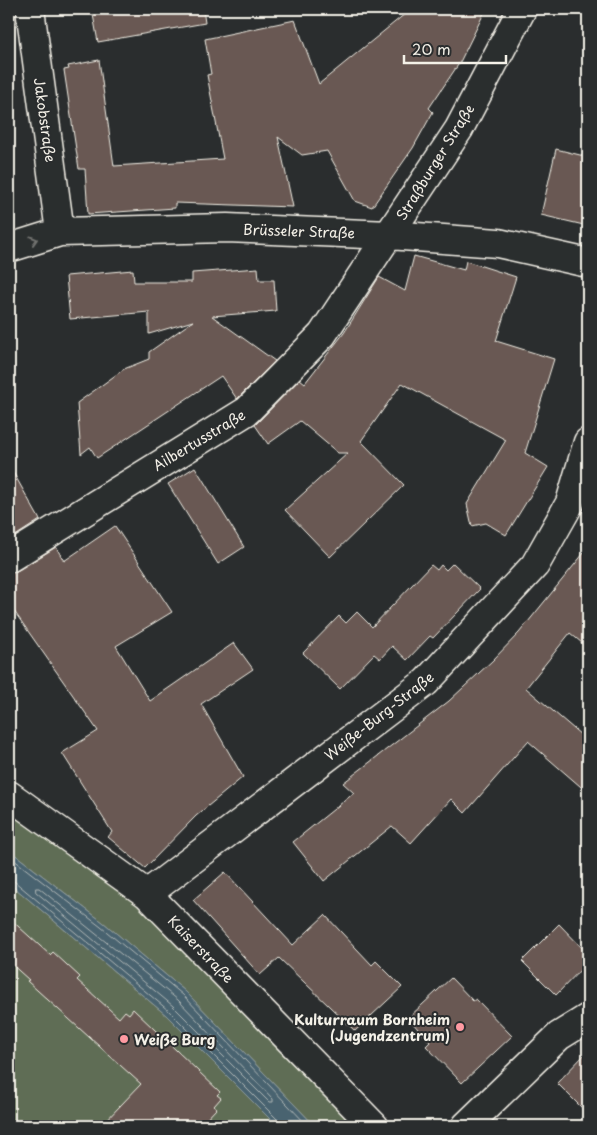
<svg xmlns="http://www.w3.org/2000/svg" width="597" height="1135" viewBox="0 0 597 1135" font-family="'Playpen Sans',sans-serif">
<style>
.green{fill:#5f6d55;stroke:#aaaf9e}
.water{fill:#4a636f;stroke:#8e9c9f}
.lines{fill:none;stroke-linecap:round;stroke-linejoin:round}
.shore{stroke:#b0b8b8;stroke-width:1}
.building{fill:#695952;stroke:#f4f1e8}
.minor-casing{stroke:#f4f1e8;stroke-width:31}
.minor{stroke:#2a2d2e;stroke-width:28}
.oneway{stroke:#71726f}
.poi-dot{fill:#ff9aa2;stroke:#2a2d2e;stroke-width:2}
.labels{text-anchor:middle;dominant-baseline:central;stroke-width:4;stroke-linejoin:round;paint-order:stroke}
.street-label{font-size:14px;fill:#f4f1e8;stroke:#2a2d2e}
.poi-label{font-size:14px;font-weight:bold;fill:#f4f1e8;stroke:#2a2d2e;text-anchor:end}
</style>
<rect width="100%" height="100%" fill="#2a2d2e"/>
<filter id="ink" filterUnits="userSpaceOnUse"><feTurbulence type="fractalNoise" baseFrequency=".02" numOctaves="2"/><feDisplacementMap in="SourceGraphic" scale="10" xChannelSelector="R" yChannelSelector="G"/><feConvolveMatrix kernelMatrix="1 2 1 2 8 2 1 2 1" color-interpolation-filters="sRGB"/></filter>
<g filter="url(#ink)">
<path class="green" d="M9,813l127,88 221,225h-42l-129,-134 -82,-69 -95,-73z
M9,883l157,132 111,111h-268z"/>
<path class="water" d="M9,850l95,73 82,69 129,134h-38l-111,-111 -157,-132z"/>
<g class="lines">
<path class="shore" d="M9,856l92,71 82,68 125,131
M9,880l5,1 155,130 110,110 1,5
M36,888h3l139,112 95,99v3h-4l-96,-96 -137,-114z"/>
</g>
<path class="building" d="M92,9h111l2,14 -107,19z
M411,9h75l-26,53 -31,46 4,4 -20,36 -41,59 -17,-6 -28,-50 -25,4 -24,-18 15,70 -118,-4v5l-87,6 -3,-45h-6l-15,-99 5,-1 -1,-3 31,-6 15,106 109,-7 -16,-84 4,-1 -6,-35 90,-19 24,64z
M556,149l32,8v69l-47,-11z
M414,256l50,14 2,-9 50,16 -20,64 58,18 -29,94 23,14 -42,68 -20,-12 -14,3 -5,-22 39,-64 -104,-57 -41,58 43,44 -74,72 -45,-47 63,-57h-10l-38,-32 -32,23 -13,-19 45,-46 5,4 39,-50 35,-56 26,14z
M258,268l1,12h15l2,31 -64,5 63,45 -38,38 -16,-23 -124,82 -7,-11 -9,7 -4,-51 47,-34 25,-10v-7l44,-31 -44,13v-22l-79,7 -4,-43 67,-6 1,12h58v-9z
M9,465l31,55 -31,20z
M195,467l49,80 -26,17 -50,-80z
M115,526l57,86 -56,34 34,55 84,-58 19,26 -52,35 42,73 -47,39 -51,52 -37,-31 4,-5 -50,-79 36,-22 -89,-127v-30l8,-3 39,-24 8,14z
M588,548v100l-18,-15 -44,55 62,53v52l-60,-52 -63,72 -14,-14 -40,44 -19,-17 -68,55 -31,-39 61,-49 -11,-10 106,-82 44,-41 26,-27z
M453,563l27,26 -47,49 -3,-2 -23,24 -15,-14 -12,13 -6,-5 -34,35 -37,-36 36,-37 7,7 11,-11 15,15 59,-62 6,5 4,-5 5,5z
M225,872l68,73 32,-30 47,50 4,-4 26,26 -47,44 -76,-73 -19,17 -67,-75z
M9,918l41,37 3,-3 27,25 -3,3 42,38 6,-7 4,3 4,-5 87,83 -3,3 4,3 -7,8 3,2 -17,18h-99l40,-42 -114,-103 2,-1 -20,-18z
M559,924l29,30v8l-32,33 -34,-34z
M451,978l22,23 3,-2 36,37 -50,47 -36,-37 4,-4 -22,-24z
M588,1051v63l-31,-31z"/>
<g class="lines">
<g class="minor-casing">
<path id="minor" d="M30,9l30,223
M9,248l51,-16 167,-4 162,7 109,8 90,20
M9,558l238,-147 75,-76 137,-206 63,-120
M9,795l138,99 227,232
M147,894l279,-212 109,-117 35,-62 18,-61
M466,1126l93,-90 29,-18"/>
</g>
<use href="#minor" class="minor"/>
</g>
<defs><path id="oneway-chevron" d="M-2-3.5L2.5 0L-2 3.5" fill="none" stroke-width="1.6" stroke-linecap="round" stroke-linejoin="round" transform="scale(1.25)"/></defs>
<use class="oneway" href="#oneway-chevron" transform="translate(34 240) rotate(-17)"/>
</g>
<g class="poi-dot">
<circle cx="460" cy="1027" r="5"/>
<circle cx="124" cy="1039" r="5"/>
</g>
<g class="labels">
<g class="street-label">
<text transform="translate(45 120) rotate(82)">Jakobstraße</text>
<text transform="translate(435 162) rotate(-58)">Straßburger Straße</text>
<text transform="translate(299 231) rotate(2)">Brüsseler Straße</text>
<text transform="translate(199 440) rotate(-31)">Ailbertusstraße</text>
<text transform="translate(379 716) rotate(-38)">Weiße-Burg-Straße</text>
<text transform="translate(201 949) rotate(46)">Kaiserstraße</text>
</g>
<g class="poi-label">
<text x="450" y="1019">Kulturraum Bornheim<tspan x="450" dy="16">(Jugendzentrum)</tspan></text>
<text x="134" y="1039" text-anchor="start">Weiße Burg</text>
</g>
</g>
<rect width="597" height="1135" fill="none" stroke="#2a2d2e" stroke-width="30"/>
<rect x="15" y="15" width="567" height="1105" fill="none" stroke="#f4f1e8" stroke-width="2" filter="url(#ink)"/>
<path d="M404 55v8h102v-8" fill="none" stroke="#f4f1e8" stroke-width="2.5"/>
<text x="412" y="55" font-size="15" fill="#f4f1e8" stroke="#2a2d2e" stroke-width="4" paint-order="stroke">20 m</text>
</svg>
